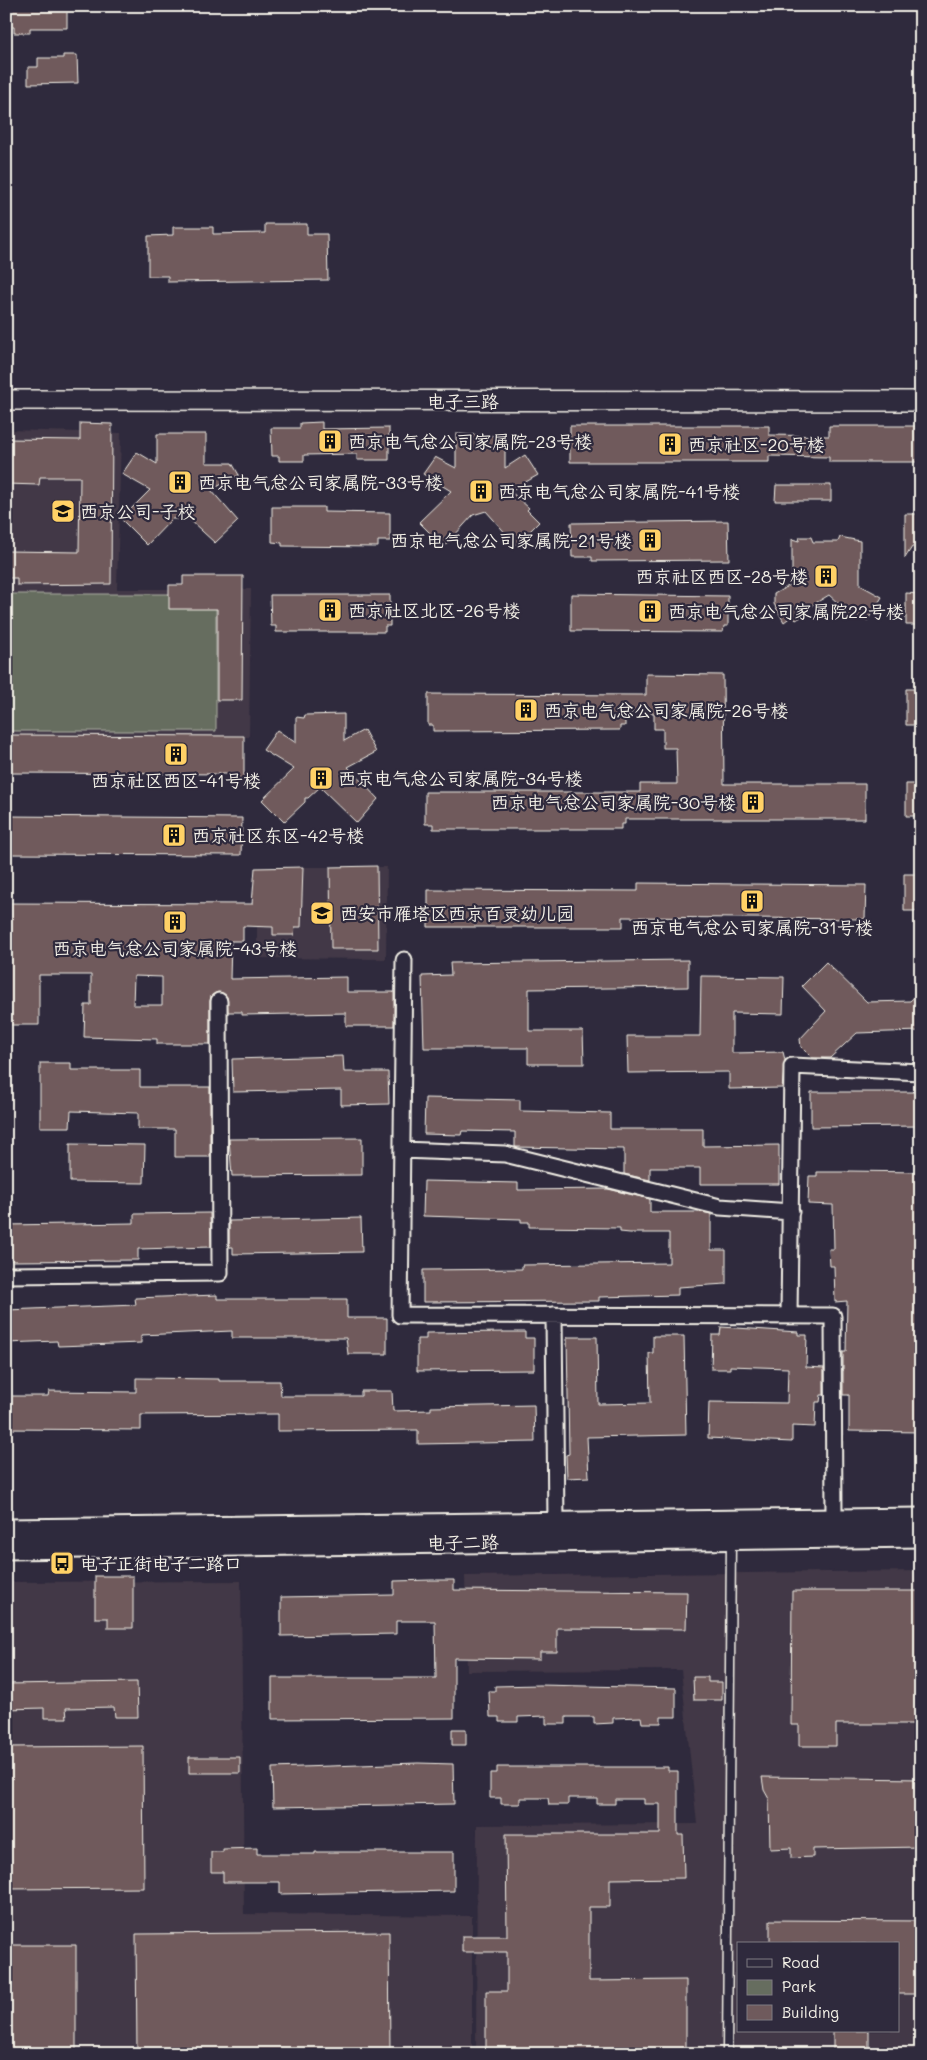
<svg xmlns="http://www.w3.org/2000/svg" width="927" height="2060" viewBox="0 0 927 2060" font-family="Mali,'LXGW WenKai TC',sans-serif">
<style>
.built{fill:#423846;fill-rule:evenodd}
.green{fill:#666d5f;stroke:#adafa4}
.building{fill:#6f5a5c;stroke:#f4f1e8;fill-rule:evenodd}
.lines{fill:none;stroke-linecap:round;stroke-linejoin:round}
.service-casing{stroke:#f4f1e8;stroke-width:11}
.minor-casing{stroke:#f4f1e8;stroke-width:19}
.tertiary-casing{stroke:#f4f1e8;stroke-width:22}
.secondary-casing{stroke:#f4f1e8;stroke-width:25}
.service{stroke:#2f2a3d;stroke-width:8}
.minor{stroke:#2f2a3d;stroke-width:15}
.tertiary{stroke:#2f2a3d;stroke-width:19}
.secondary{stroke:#2f2a3d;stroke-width:21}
.labels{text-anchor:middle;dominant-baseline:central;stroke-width:4.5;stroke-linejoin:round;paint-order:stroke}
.street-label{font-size:18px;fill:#f4f1e8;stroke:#2f2a3d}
.poi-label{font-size:18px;fill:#f4f1e8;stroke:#2f2a3d;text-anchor:start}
</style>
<rect width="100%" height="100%" fill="#2f2a3d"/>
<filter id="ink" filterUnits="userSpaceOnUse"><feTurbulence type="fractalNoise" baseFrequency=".02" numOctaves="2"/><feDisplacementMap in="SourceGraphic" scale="10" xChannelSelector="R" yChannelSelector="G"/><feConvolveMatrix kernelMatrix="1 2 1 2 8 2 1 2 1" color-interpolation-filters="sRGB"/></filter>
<g filter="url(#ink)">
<path class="built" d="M6,430l115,3 -4,156h134l-2,148 -243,-1z
M257,867h130l-1,92 -129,-1z
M921,1571v483h-445l1,-229 220,-1 -16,-154 -214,1 -2,-95zM738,1944h160v87h-160z
M241,1581l3,333 228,2v138h-466v-472z"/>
<path class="green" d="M6,594h210v137h-210z"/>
<path class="building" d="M6,6h61v22h-37v5h-16v-6h-8z
M63,55h14l1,28 -50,1v-17h10v-9h25z
M265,224h42v10h20l1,46 -160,2v-6h-20v-40l25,-1v-8h40v7l52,-1z
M322,422v7l67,-1v32h-32v-6l-53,1v6h-25v-5h-7l-1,-28h29v-5z
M80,423l32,1 -1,160 -94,1v-7h-11v-27l73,1 1,-75h-40l-1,8 -33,-1v-45l74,1z
M570,426h199v9l60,1v-10h92v36h-92v-5l-60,-1v6h-199z
M157,434h49v29h26l7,12 -28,15 27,31 -23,22 -26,-24h-17l-25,26 -26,-26 29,-29 -28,-16 15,-22 20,12z
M456,434l49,2v32l20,-13 13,20 -28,16 19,17 -2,2 12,12 -23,23 -30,-34 -13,4 -29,32 -25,-25 32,-31 -28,-17 12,-17 21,11z
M776,485h55v16h-56z
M272,507h52v5l66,1v28h-12v6l-96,-1v-3l-10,-1z
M905,514h16v33h-9l-7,11z
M728,521l1,39 -137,1v-4h-20l-1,-34z
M800,537h11l2,5h25l2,-5 20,4v44l22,12 -15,24 -8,-3 -4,2 -7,-4 -1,-5 -18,-16 -25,15v5l-8,5 -4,-4 -8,6 -10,-18v-10l18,-10v-45l7,2z
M183,576h60l-1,124h-25v-91h-48v-24h14z
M906,593l15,1v31h-15z
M571,594l157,2v30h-4l-1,6 -152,-1z
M270,595h120v31h-5v6h-109v-6h-5z
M646,674l77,1 1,109h141v35h-240v5h-4v5h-188v-5h-8v-32h215v-8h37l-1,-36h-13v-19h-9v-16h-29v13h-5v4l-187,1v-6h-5v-31l218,1z
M906,689h15v36h-15z
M344,714v27l20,-11 12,22 -28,15 30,32 -21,24 -37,-36 -12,11h-3v4l-21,20 -22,-22 32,-31 -31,-19 14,-20 19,13v-26l8,1 1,-3z
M6,735l238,1v46l-9,-8 -229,-1z
M906,784h15v32h-15z
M6,816l236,2 -1,37 -235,-1z
M377,866l1,83h-47l-1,-82z
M303,867l-2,60h-6l-1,8h-21v-8l-30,-1v15h-12l-1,38 117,-2v15h47v34h-48v-13l-104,2v-3h-14l-1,-15 -9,-5 -7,4 -1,5v43h-53v-5l-73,-2 1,-32h6v-30h-52v50h-33v-122l246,1 3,-36zM134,976l28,1v28h-29z
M904,874h17v37h-17z
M638,883l228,2 -1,34 -242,-2v10h-195v-37l210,1z
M688,960v27l-159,2v42h54l1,33h-56v-16h-104l-2,-72 29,-1 -1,-12z
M826,962l41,40 43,-1 11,-10v40l-64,2 -27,25h-18l-11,-11 -1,-8 26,-28 -24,-25z
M701,976l83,1 -1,37 -51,-1v40l51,-1 2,8 -3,28 -53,1v-17l-101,1 -1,-37h73z
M343,1056l1,16h44l1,32 -48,1v-15l-108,2 -1,-33z
M40,1063h31v7h69v17h70v70h-35v-28h-37v-16l-67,-2 -1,16h-30z
M811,1092h110v34l-110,1z
M425,1098l95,2v11l90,2v16h93v17l76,-1v39h-79v-16h-50v12l-26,-6v-25l-109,-2v-15l-53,-1 -1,4 -37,-1z
M362,1138v37l-130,1 -3,-37z
M70,1144l75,1 -1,38 -74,-1z
M849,1171l69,1v4h3v256l-72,-1v-36h-6v-43h3l1,-51 -12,1 -1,-36h-4l-1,-17h5l-1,-44 -25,-1 1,-28h8v-4h32z
M424,1181l94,2v7l90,-1 42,10v13h52l9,2v36h15v34l-48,3v8l-79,2v4l-176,1v-32l99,-1v-4l147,-2v-30h-39l-10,-1v-4l-91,-1v-5h-8v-3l-98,-3z
M210,1213l1,34 -73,2v11l-126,1v-3h-6v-33l128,-2v-9z
M361,1218l1,34 -129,2v-7h-4v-26z
M217,1295v4h130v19h40v36h-39l-2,-16h-114v-7l-91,4v8l-83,3 -1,-5 -51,2v-33l130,-5 -1,-7z
M721,1327l77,5v3h9l-1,32 18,1v27h-3l-1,7h-4l-1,25 -23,-1v16l-84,-4 1,-36 78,1 1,-35 -58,-2v3h-19l1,-34h8z
M505,1332h20v6h9v32l-117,1v-32h9v-6z
M653,1336h31l2,99 -99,2 2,40 -22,1 -1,-23 3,-1 -2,-117h30l1,67 52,-1 -1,-50h4z
M136,1378l83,1v2h61l1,15h80v-5h31l1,20 38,-1v-3l103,-2 1,37 -117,2v-14l-140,1v-17l-137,1v15l-135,-1v-33h42l1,-5 87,1z
M95,1576h38v52h-25v-10h-13z
M431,1580h23v10l233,2 -1,37 -129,-1v24h-17v7l-86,-1v60l-182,1v-41h164l-1,-57h-39v13l-115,2v-39l113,-2v-14z
M792,1591h129v133h-85v22h-37v-21h-8z
M693,1677h15v5h14v18h-28z
M137,1682l1,35h-23l-1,-10 -48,1 1,10h-23v-10l-38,1v-25z
M540,1685l136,3v29h-15v6h-19l-1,-6 -28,1v5l-19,1v-7h-28v7h-20v-8l-28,1v5h-19v-5h-9l-1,-26h6v-5z
M452,1729h14v16h-14z
M143,1746l1,142 -138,1v-142z
M189,1757h51v16h-51z
M418,1763l35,1 1,40 -181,3 -1,-39z
M497,1767h171v4h10v64h5l1,43 -74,1v28h-21v74l97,-1v74h-200v-63h21v-39h-45v-16h45l-1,-102h154v-30h-16v-5h-29v5h-18v-6h-29v7h-19l-1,-7h-28v6h-19v-6h-11v-25h7z
M762,1777l159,2v68l-108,2v8l-22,1v-10l-21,1 -1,-50 -5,-9z
M257,1848v6h58v-2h139v39l-174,3v-12h-57v-10h-12v-20h12v-3z
M770,1920l151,1v73h-23v-50h-128z
M389,1932l1,122h-253l-1,-120z
M6,1945h70v109h-70z
M833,2031h36v23h-36z"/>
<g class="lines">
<g class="service-casing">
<path id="service" d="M727,2054l4,-513"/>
</g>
<g class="minor-casing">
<path id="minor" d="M404,960l-4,355 433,1 1,204
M402,1150l103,4 215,53 71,5
M6,1275l214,-2 -1,-272
M554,1315l2,209
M789,1316l3,-250 129,6"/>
</g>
<g class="tertiary-casing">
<path id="tertiary" d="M6,400l915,1"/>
</g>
<g class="secondary-casing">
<path id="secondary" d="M6,1530l915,-11
M6,1548l915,-12"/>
</g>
<use href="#service" class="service"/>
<use href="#minor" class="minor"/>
<use href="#tertiary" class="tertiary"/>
<use href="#secondary" class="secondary"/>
</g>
</g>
<defs>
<g id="building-square" transform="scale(1.25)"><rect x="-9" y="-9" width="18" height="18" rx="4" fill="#ffd166" stroke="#2f2a3d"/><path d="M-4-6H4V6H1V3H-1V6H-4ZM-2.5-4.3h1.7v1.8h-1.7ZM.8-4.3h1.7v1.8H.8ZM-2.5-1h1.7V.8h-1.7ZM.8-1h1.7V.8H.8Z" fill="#111"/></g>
<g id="school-square" transform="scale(1.25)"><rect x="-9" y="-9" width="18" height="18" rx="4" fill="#ffd166" stroke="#2f2a3d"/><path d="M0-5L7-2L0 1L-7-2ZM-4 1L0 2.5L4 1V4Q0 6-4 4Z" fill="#111"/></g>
<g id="bus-square" transform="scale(1.25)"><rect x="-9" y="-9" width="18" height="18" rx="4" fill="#ffd166" stroke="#2f2a3d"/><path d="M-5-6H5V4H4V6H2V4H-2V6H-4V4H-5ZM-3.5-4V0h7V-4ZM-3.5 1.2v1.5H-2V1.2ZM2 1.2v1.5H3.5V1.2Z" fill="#111"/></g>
</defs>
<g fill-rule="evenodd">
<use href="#building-square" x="330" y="441"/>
<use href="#building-square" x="670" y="444"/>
<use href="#building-square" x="180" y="482"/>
<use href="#building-square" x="481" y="491"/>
<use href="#school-square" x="63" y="511"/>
<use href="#building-square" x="650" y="540"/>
<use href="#building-square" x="826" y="576"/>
<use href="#building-square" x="330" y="610"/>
<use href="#building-square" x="650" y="611"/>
<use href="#building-square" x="526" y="710"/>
<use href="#building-square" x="176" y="754"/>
<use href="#building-square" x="321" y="778"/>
<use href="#building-square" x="753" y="802"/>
<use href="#building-square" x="174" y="835"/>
<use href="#building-square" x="752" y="901"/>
<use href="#school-square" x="322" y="913"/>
<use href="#building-square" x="175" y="922"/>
<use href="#bus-square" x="62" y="1563"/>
</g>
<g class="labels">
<g class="street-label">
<text x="463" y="401">电子三路</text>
<text transform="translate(463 1542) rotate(-1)">电子二路</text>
</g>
<g class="poi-label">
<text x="348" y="441">西京电气总公司家属院-23号楼</text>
<text x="688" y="444">西京社区-20号楼</text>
<text x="198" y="482">西京电气总公司家属院-33号楼</text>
<text x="498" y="491">西京电气总公司家属院-41号楼</text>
<text x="80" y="511">西京公司-子校</text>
<text x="632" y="540" text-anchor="end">西京电气总公司家属院-21号楼</text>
<text x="808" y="576" text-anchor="end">西京社区西区-28号楼</text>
<text x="348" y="610">西京社区北区-26号楼</text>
<text x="668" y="611">西京电气总公司家属院22号楼</text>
<text x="544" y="710">西京电气总公司家属院-26号楼</text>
<text x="338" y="778">西京电气总公司家属院-34号楼</text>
<text x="176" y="780" text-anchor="middle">西京社区西区-41号楼</text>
<text x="736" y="802" text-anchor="end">西京电气总公司家属院-30号楼</text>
<text x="192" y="835">西京社区东区-42号楼</text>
<text x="340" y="913">西安市雁塔区西京百灵幼儿园</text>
<text x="752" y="927" text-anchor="middle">西京电气总公司家属院-31号楼</text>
<text x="175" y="948" text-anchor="middle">西京电气总公司家属院-43号楼</text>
<text x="80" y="1563">电子正街电子二路口</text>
</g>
</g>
<rect width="927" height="2060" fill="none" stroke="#2f2a3d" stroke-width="25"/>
<rect x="12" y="12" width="902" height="2035" fill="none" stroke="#f4f1e8" stroke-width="2" filter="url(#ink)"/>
<rect x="737" y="1942" width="162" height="90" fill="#2f2a3d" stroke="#7e7a81"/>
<rect x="747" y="1959" width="25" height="8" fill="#2f2a3d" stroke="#7e7a81"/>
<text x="782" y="1968" font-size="15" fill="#f4f1e8">Road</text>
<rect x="747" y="1980" width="25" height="15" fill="#666d5f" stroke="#7e7a81"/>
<text x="782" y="1992" font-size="15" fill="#f4f1e8">Park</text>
<rect x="747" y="2005" width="25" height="15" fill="#6f5a5c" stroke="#7e7a81"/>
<text x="782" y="2018" font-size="15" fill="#f4f1e8">Building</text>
</svg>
